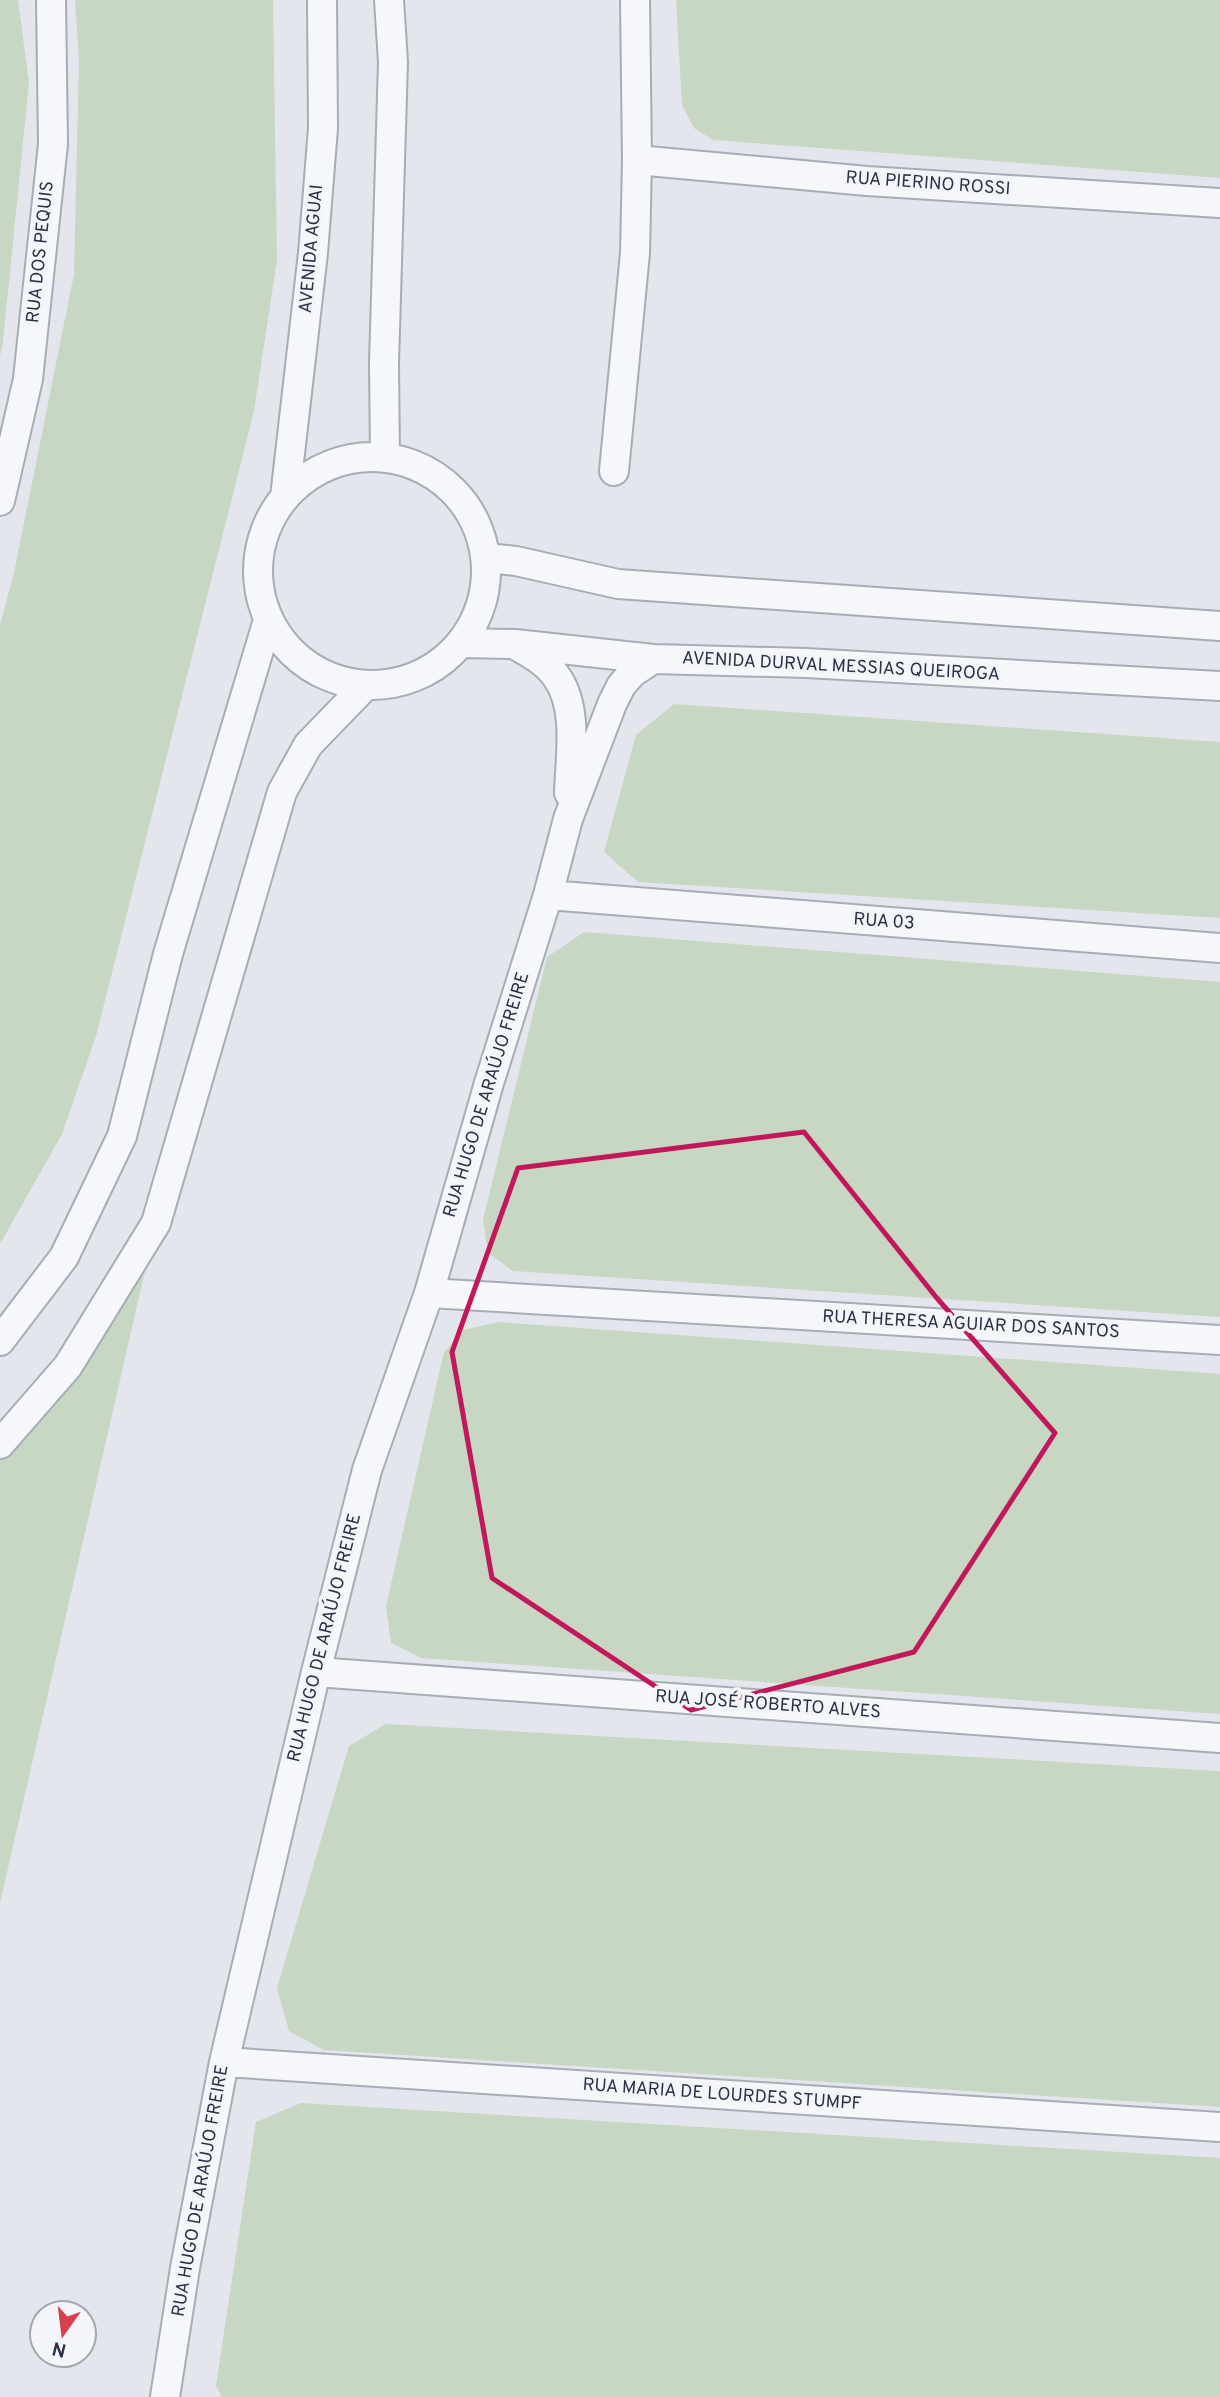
<svg xmlns="http://www.w3.org/2000/svg" width="1220" height="2397" viewBox="0 0 1220 2397" font-family="Overpass,sans-serif">
<style>
.green{fill:#c7d7c3}
.lines{fill:none;stroke-linecap:round;stroke-linejoin:round}
.street-casing{stroke:#a7acb7;stroke-width:32}
.street{stroke:#f6f7fa;stroke-width:28}
.marked{fill:none;stroke:#c2185b;stroke-width:5;stroke-linejoin:round}
.labels{text-anchor:middle;dominant-baseline:central;stroke-width:7;stroke-linejoin:round;paint-order:stroke}
.street-label{font-size:18px;fill:#293246;stroke:#f3f5f9}
</style>
<rect width="100%" height="100%" fill="#e3e6ec"/>
<path class="green" d="M0,0h18l11,83 -26,259 -3,14z
M75,0h198l4,260 -23,151 -158,625 -34,98 -62,110v-619l14,-52 60,-299 5,-214z
M676,0h544v178l-507,-38 -19,-12 -12,-23z
M674,704l546,38v176l-582,-36 -34,-30 32,-117z
M584,932l636,50v335l-707,-46 -25,-18 -5,-33 64,-263z
M156,1223l-156,680v-459z
M498,1322l722,52v340l-799,-56 -30,-15 -5,-37 58,-254 20,-22z
M386,1724l834,47v336l-896,-57 -35,-19 -12,-43 72,-242z
M301,2103l919,55v239h-998l-6,-12 40,-263z"/>
<g class="lines">
<g class="street-casing">
<path id="street" d="M637,160l230,21 353,22
M258 571a114 114 0 1 1 228 0a114 114 0 1 1-228 0Z
M385,458l-1,-95 9,-301 -4,-62
M614,471l21,-218 2,-93 -2,-160
M285,497l28,-244 10,-125 -1,-128
M0,501l28,-122 25,-235 -2,-144
M487,558l29,3 102,23 602,42
M462,643l53,1 138,15 153,4 414,23
M517,646c14,8 29,16 39,30 23,31 14,80 13,117
M548,895l672,53
M429,1293l791,47
M0,1341l64,-84 58,-121 46,-182 100,-334
M0,1444l68,-78 88,-143 126,-431 26,-47 58,-60
M316,1672l904,66
M224,2062l996,65
M165,2397l20,-129 39,-206 92,-390 51,-202 62,-177 60,-210 59,-188 20,-76 44,-115 9,-18 11,-13 21,-14"/>
</g>
<use href="#street" class="street"/>
</g>
<path class="marked" d="M804,1132l132,165 119,136 -141,219 -223,58 -199,-132 -40,-226 66,-184z"/>
<g class="labels">
<g class="street-label">
<text transform="translate(928 184) rotate(4)">RUA PIERINO ROSSI</text>
<text transform="translate(312 249) rotate(-85)">AVENIDA AGUAI</text>
<text transform="translate(41 252) rotate(-84)">RUA DOS PEQUIS</text>
<text transform="translate(841 667) rotate(3)">AVENIDA DURVAL MESSIAS QUEIROGA</text>
<text transform="translate(884 922) rotate(4)">RUA 03</text>
<text transform="translate(487 1095) rotate(-73)">RUA HUGO DE ARAÚJO FREIRE</text>
<text transform="translate(971 1325) rotate(3)">RUA THERESA AGUIAR DOS SANTOS</text>
<text transform="translate(325 1638) rotate(-76)">RUA HUGO DE ARAÚJO FREIRE</text>
<text transform="translate(768 1705) rotate(4)">RUA JOSÉ ROBERTO ALVES</text>
<text transform="translate(722 2095) rotate(4)">RUA MARIA DE LOURDES STUMPF</text>
<text transform="translate(201 2191) rotate(-80)">RUA HUGO DE ARAÚJO FREIRE</text>
</g>
</g>
<g transform="translate(63 2334) rotate(194)"><circle r="33" fill="#f3f5f9" stroke="#a2a7b1" stroke-width="2"/>
<path d="M0-5L12 26L0 18L-12 26Z" fill="#da3f4d"/>
<text y="-10" font-size="19" font-weight="bold" text-anchor="middle" fill="#293246">N</text>
</g>
</svg>
